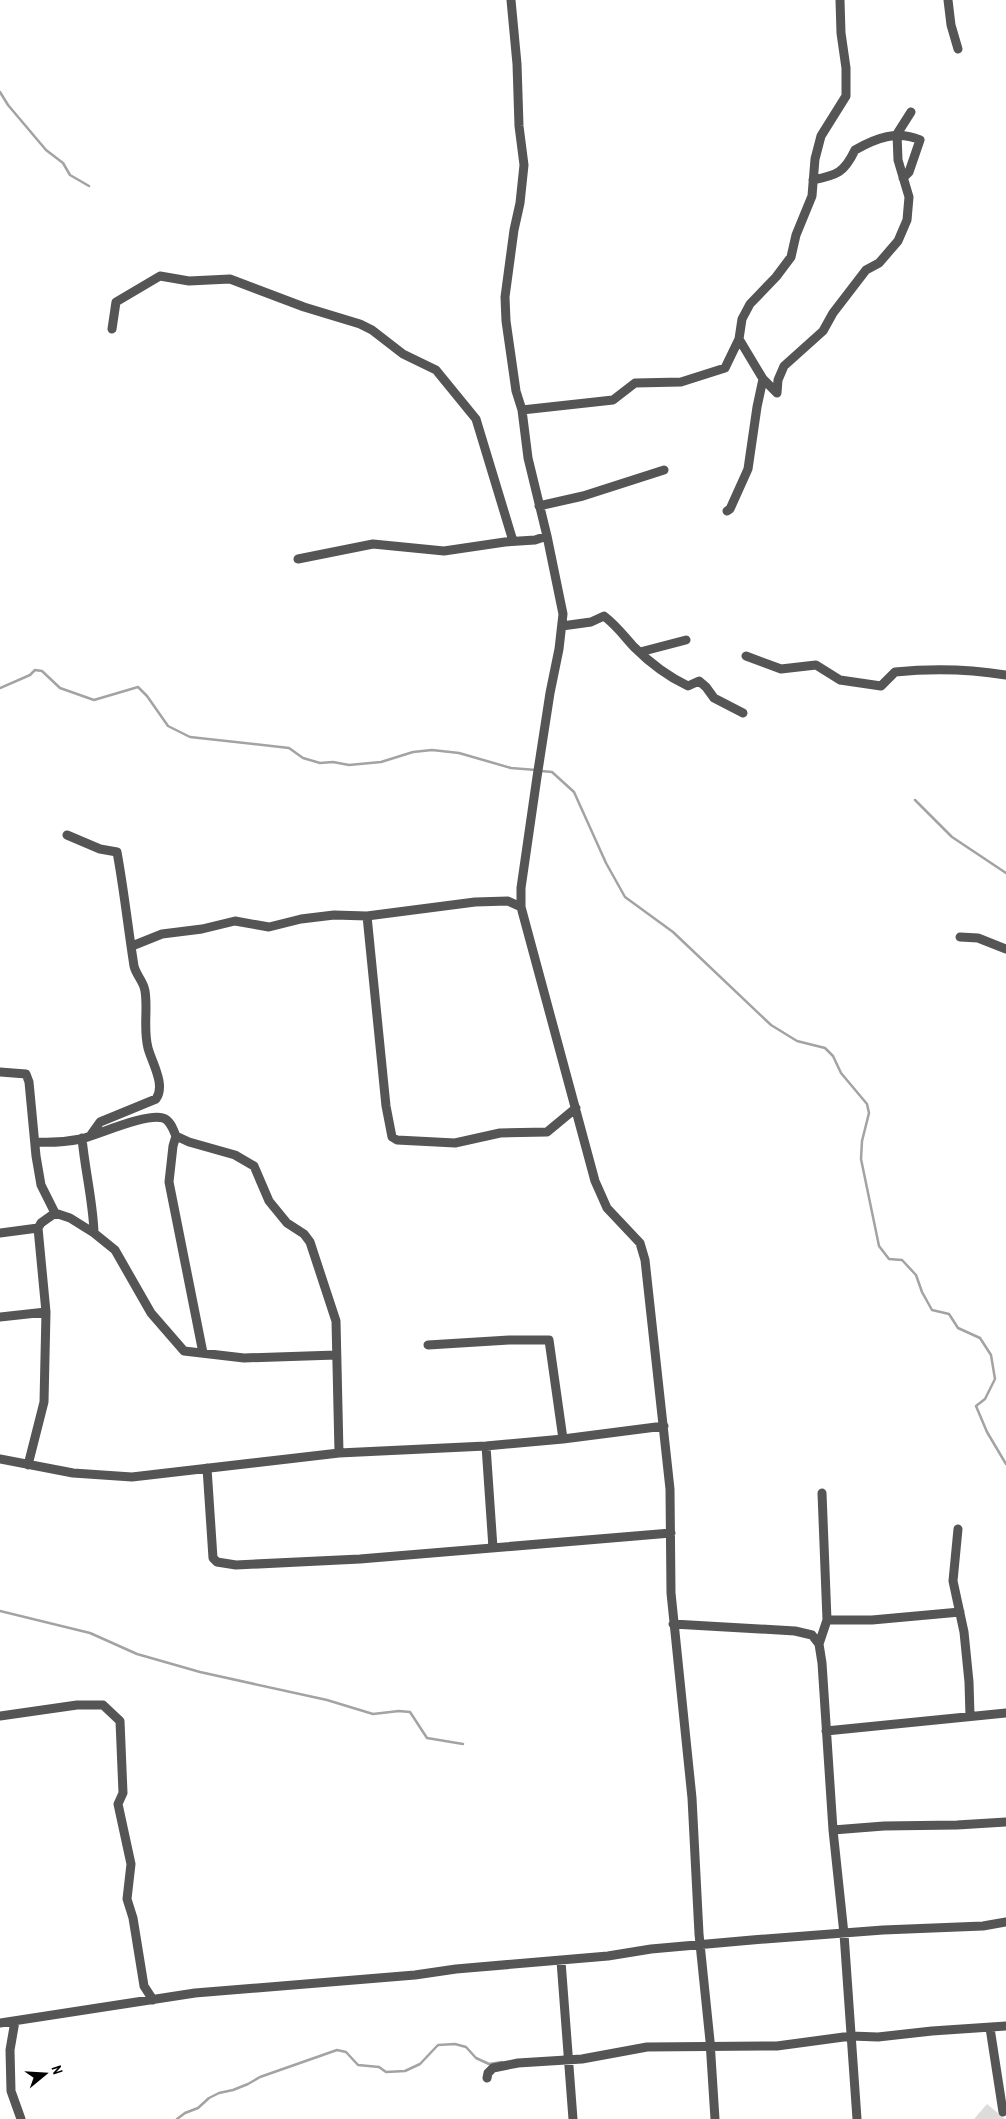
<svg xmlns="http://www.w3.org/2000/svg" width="1006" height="2119" viewBox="0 0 1006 2119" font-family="'Archivo Narrow',sans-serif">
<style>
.green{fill:#dcdcdc}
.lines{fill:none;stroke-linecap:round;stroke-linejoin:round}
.stream{stroke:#a3a3a3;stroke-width:2.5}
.minor{stroke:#555;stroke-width:9}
</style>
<rect width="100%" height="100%" fill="#fff"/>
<path class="green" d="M987,2104l18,15h-31z"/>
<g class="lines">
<path class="stream" d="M0,92l8,13 38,45 17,13 7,12 19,11
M0,688l30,-13 5,-5 7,1 18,17 34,12 44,-13 9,9 21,30 22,11 99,11 14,10 17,5 13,-1 16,3 32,-3 32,-10 19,-2 27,3 52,15 25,2
M541,771l11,1 22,20 32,71 19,34 48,35 98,93 26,16 28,7 8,8 8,17 26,31 2,9 -7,28 -1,18 18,87 10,13 13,1 14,15 6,17 10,18 17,4 9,14 22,10 11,17 4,24 -10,20 -9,7 11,26 19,32
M915,800l37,37 54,36
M0,1611l90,22 47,21 63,18 127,28 46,14 26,-3 11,1 17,26 36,6
M177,2119l8,-6 13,-5 11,-10 10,-5 14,-3 15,-6 12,-7 77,-27 9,2 12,13 21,2 7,5 19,-1 15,-7 18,-19 17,-1 11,3 10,11 13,6 13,-2"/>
<path class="minor" d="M511,0l6,64 2,62 5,39 -4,38 -6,27 -9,67 1,24 10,70 6,19 6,48 19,78 16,78 -4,35 -9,44 -13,84 -16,111v19l74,274 12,27 33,35 5,17 25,229 1,104 21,205 7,136 11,107 5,78
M948,0l3,25 7,24
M813,180c24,-5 31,-7 42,-30 21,-12 42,-20 65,-10l-11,32 -6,6
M112,329l4,-27 44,-26 29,5 41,-2 74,28 56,17 12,6 31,24 33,16 40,49 37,122
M763,379l14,14 1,-13 6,-14 39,-35 10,-18 33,-43 13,-7 19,-22 9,-21 2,-23 -11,-37 -1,-26 14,-22
M522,410l91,-10 22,-17 46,-1 44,-14 14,-29
M539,506l44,-10 81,-26
M727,511l3,-2 18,-40 9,-62 6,-28 -24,-40 3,-20 8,-15 26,-27 15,-20 5,-22 16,-39 3,-37 6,-23 25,-40v-28l-5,-35 -1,-33
M298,559l75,-15 71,7 61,-9 30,-2 12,-4
M562,626l29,-4 13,-6c13,10 19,19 30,31 15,15 35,30 54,39l11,-5 7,6 8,11 29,15
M640,652l46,-12
M746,656l35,13 35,-4 24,15 41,6 14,-14c38,-4 74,-3 111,3
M67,835l33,14 17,3c7,38 11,76 17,114 2,9 10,16 11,25 3,18 -2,38 3,57 4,15 18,37 8,51l-56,23 -10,14
M367,916l19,190 6,31 5,3 58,3 45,-10 47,-1 29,-24
M960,937l18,1 28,11
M132,946l30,-12 40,-5 33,-8 34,6 32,-8 33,-4 33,1 108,-14 33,-1 13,6
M0,1072l26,2 3,8 7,74 5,29 14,28 15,5 24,15 21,17 36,63 33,38 60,7 92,-3
M176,1136l13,6 46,13 19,11 15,35 18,22 17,11 6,8 26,79 3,132
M82,1138c3,33 11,63 12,95
M35,1142c16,1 31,0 46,-3 19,-5 65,-26 82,-21 7,2 10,11 13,18l-3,10 -4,36 34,171
M0,1233l38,-5 3,-5 14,-10
M0,1317l46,-5
M428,1345l81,-5h40l14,99
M486,1446l7,102
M0,1459l73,14 59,4 207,-24 147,-7 77,-7 101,-13
M28,1465l16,-63 2,-90 -8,-84
M207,1468l6,90 4,4 19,3 124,-6 311,-26
M822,1493l5,127 -8,24 3,19 11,167 11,104 13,185
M958,1529l-5,52 11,51 5,50 1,34
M827,1620h45l88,-8
M673,1624l122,7 17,4 7,9
M0,1716l77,-11h26l17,16 3,72 -5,11 13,60 -4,35 6,19 11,68 9,14
M826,1731l180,-18
M833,1830l51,-4 73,-1 49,-3
M561,1961l12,158
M15,2021l-5,29 1,41 10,28
M0,2023l195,-30 220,-18 41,-6 152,-13 43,-7 101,-9 131,-10 100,-4 23,-4
M990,2028l13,84
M487,2078l1,-5 5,-5 25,-5 64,-4 65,-12 130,-1 74,-10 27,1 54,-6 74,-5"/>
</g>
<g transform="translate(45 2074) rotate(72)" stroke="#ffffff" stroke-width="4" paint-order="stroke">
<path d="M0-4L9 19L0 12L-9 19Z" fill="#000000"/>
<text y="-8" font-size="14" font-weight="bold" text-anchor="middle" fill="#000000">N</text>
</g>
</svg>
